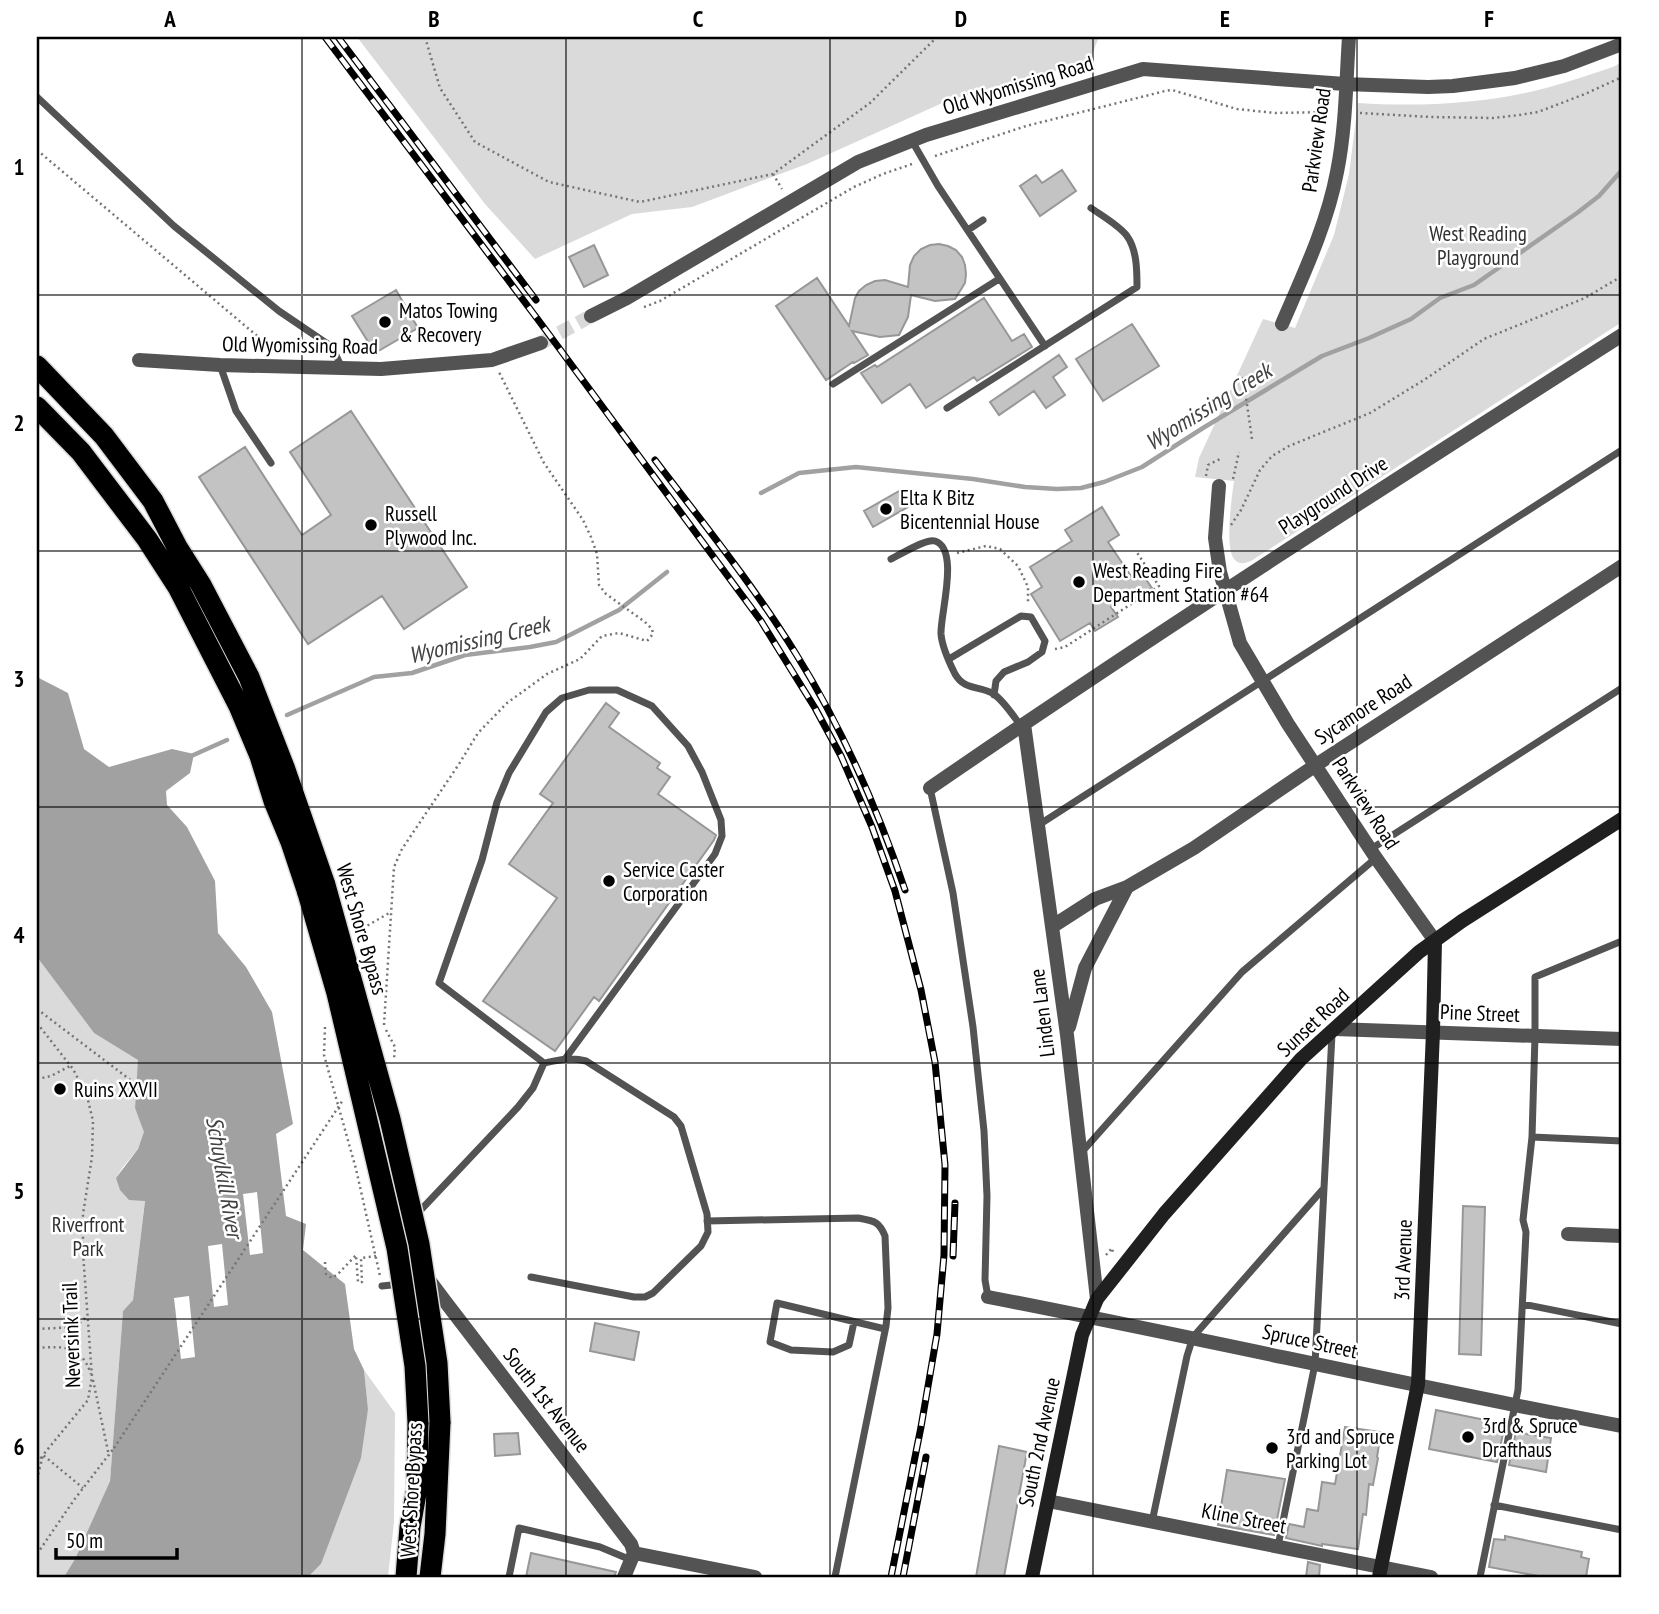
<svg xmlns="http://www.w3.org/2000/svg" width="1659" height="1614" viewBox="0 0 1659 1614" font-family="'PT Sans Narrow',sans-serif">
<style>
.green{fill:#dadada}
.water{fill:#a1a1a1;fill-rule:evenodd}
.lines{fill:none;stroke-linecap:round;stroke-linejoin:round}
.stream{stroke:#a1a1a1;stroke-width:4.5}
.building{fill:#c3c3c3;stroke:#979797;stroke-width:2}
.street-tunnel{stroke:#d9d9d9;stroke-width:14;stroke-dasharray:14 7;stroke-linecap:butt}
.highway-casing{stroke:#dbdbdb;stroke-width:24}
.path{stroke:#757575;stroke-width:2.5;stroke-dasharray:2 3.5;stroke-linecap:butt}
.lane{stroke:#535353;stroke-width:7}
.street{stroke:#535353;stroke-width:14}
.secondary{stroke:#202020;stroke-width:14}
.highway{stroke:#000;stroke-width:21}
.rail-casing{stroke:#000;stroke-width:7}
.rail{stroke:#fff;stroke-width:4.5;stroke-dasharray:13;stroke-linecap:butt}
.highway-bridge-casing{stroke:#dbdbdb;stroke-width:24;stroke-linecap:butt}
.path-bridge{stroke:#757575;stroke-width:2.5;stroke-dasharray:2 3.5;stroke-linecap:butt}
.highway-bridge{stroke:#000;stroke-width:21}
.grid{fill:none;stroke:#000;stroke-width:2;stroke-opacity:0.55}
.poi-dot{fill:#000;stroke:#fff;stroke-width:2.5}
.labels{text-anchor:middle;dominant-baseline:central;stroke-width:5;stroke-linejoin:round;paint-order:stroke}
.street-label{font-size:21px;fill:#000;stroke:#fff}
.park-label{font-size:21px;fill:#313131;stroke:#fff}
.poi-label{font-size:21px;fill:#000;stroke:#fff;text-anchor:start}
.water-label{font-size:23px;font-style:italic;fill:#424242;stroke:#fff}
.neatline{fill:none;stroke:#000;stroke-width:2.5}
.grid-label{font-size:23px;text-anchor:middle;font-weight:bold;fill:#000}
</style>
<rect width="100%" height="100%" fill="#fff"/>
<path class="green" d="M357,37h742l-10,25 -140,38 -142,64 -115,43 -60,7 -97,45 -50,-55z
M1622,62v260l-371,239c-6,2 -11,4 -16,-1 -11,-10 -3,-64 -1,-79l-39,-4 4,-19 64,-139 32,9 39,-93 15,-61 9,-71c62,4 127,1 188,-15 22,-6 45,-14 67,-21z
M37,957l57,76 45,27 -4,48 10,24 -7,17 -15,18 -7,11 29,22 -12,100 -10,11 -13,170 -35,78 -11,18h-27z
M364,1370l31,43 -1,109 -6,55h-80l13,-13 47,-155z"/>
<path class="water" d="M37,677l31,16 16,56 25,18 63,-18 22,5 -4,19 -24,18 1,14 20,22 28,54 3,52 28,34 26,45 21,112 -17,10 10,82 20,8 -3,26 42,34 9,65 10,21 4,39 -7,49 -40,106 -13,13h-244l11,-18 35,-78 13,-170 10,-11 12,-99 -16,-1 -9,-10 -4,-12 22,-29 6,-17 -9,-24 3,-48 -44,-27 -57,-76zM257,1192l6,61 -13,2 -7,-61zM222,1244l6,61 -14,2 -6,-61zM189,1296l6,61 -14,2 -7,-61z"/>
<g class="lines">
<path class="stream" d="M761,493l38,-20 57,-6 117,12 52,8 32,2 24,-1 23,-6 38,-15 61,-39 119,-72 47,-18 42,-19 29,-21 34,-13 103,-72 22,-17 23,-26
M287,715l87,-38 38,-4 53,-18 65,-8 26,-5 63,-32 48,-38
M189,757l38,-17"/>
</g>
<path class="building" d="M1062,170l14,21 -36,25 -20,-30 16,-11 6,8z
M939,244l9,2 8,4 6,7 3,8 1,9 -1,9 -10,16 -20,2 -24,-6 -3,22 -9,18 -19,2 -28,-6 16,24 -14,8 -1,-1 -27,18 -50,-74 41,-28 32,48 6,-28 4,-7 7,-6 9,-4 10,-1 23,7 2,-22 4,-9 7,-7 9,-4z
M594,245l14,30 -24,12 -15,-30z
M396,290l22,38 -43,25 -23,-37z
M984,298l28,43 12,-7 8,13 -55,34 -3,-4 -48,31 -16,-24 -28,19 -21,-30 14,-8 2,2z
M1132,324l27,42 -56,35 -27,-42z
M1059,355l8,12 -14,10 12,18 -19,13 -12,-17 -35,24 -9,-13z
M351,411l116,176 -63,42 -22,-33 -74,48 -109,-167 46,-30 57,88 29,-20 -41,-63z
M899,491l9,16 -35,20 -9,-16z
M1102,507l17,28 -11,7 25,37 9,-5 10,14 -17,10 -2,-4 -22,13 7,10 -23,14 -5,-8 -30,18 -29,-47 11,-7 -12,-20 42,-26 -7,-11z
M606,703l13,10 -10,14 51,36 -3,5 13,9 -12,17 58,41 -2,5 -115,161 -5,-4 -39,54 -72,-50 74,-103 -48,-34 44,-61 -13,-9z
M1463,1206l22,1 -4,148 -22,-1z
M595,1323l44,9 -5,28 -44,-9z
M1436,1410l69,14 -8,38 -68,-13z
M1345,1427l36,5 -4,25 1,1 -5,27 -4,-1 -3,31 -3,-1 -5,35 -36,-5v2l-36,-8 3,-14 15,3 3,-18 11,2 4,-29 13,2z
M1516,1432l35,6 -5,34 -37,-7z
M518,1433l2,21 -25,2 -1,-22z
M999,1446l28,6 -23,125h-28z
M1227,1470l58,9 -11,56 -56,-10z
M1505,1536l77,16 -1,5 8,2 -3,18h-42l-55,-10 5,-28 11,1z
M531,1553l85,19 -2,5h-88z
M1308,1562l12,3 -1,12h-13z"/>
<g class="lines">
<path class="street-tunnel" d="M541,343l50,-27"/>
<g class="highway-casing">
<path id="highway" d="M37,366l67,70 49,65 24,46 24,38 48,92 35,90 41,118
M37,407l44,45 66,87 31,48 61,119 21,50 14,45 17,41 17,51
M406,1577l4,-50 7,-39 1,-65
M430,1577l5,-43 5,-112"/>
</g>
<path class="path" d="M425,37l15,51 35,54 74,40 91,20 133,-28 97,-71 67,-66
M1360,113l71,4 63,1 25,-3 19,-3 47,-18 37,-17
M37,150l238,201
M935,156l91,-30 139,-35 7,-1 65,19 38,4 54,-1
M773,174l9,15
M644,307l16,-6 194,-114 29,-13 29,-10
M1243,377l9,62
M1206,476l2,-11 12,-6
M1233,479l6,-27
M1231,525l10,-15 19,-40 12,-14 17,-10 81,-33 54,-33 60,-41 101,-41 37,-22
M957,553l29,-7 14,3 18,17 10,21v17
M1055,649l10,-2 94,-61 -23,-35
M358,931l33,-19
M37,1009l100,76
M37,1023l36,46 14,27 6,25 -1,36 -9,57v39l9,124 -4,23 -45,55 -6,24
M384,1025l10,-158 8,-18 57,-85 19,-31 29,-30 40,-29 33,-15 22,-23 17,-3 28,8 6,-7 -1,-5 -7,-7 -39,-28 -7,-9 -2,-31 -6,-17 -8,-17 -39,-57 -45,-91
M325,1027l-1,28 32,114 24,107
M386,1030l9,17 -1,12
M37,1079l14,-3 19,-10
M1106,1255l6,-7 1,5
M325,1262l1,12 6,4 6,-4 18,-19 2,27h4l-1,-24 15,-2
M37,1329l38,-2 13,-11
M37,1348c27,-2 44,-3 54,26
M93,1380l16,76
M37,1463l6,-8 40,33
M37,1554l37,-54 40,-52"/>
<path class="lane" d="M37,97l137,129 105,85 53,36 10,21
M912,141l26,45 107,160
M968,230l15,-10
M220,365l16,46 35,52
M833,384l166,-105
M947,408l190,-121c0,-16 0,-37 -10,-51 -7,-10 -26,-21 -36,-28
M891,559c9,-4 35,-21 44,-18 25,8 5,74 6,93 1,13 8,28 14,40 9,16 24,12 37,19 10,5 22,24 29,33
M949,659l72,-43 10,1 14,24 -3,11 -14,10 -24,10 -8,9 -2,14
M930,788l23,105 20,134 11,104 3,65 -2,84 3,17
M1037,826l585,-376
M1371,849l251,-161
M1532,1137l90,4
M1081,1153l161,-181 134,-114
M417,1214l101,-107 15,-19 11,-25
M707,1221l151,-3c16,3 21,3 27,18l3,72 -2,18 -51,251
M531,1277l103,20h11l8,-4 48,-47 7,-14 -1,-18 -26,-88 -7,-9 -88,-56c-15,-4 -27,-1 -42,2l-105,-80 43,-123 15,-58 12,-29 37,-61 16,-14 27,-8h28l35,16 36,40 14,26 19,48 1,16 -7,18 -150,205
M382,1286l19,-2
M1523,1304l99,20
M854,1322l-5,23 -16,7 -42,-2 -21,-8 7,-39 108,26
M1494,1505l128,25
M1152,1522l35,-166 6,-19 131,-149 8,-154
M1278,1546l37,-182 9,-176
M509,1577l10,-49 81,19 31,13
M1480,1577l38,-187 8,-158 -3,-12 9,-83 3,-101v-59l87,-36"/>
<path class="street" d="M591,316l36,-18 231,-136 68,-27 217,-66 202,15 83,3 25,-1 62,-8 49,-12 58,-22
M1282,324c21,-49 45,-99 55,-152 9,-44 9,-91 12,-135
M139,360l81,5 161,4 111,-9 49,-17
M1219,486l-4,52 5,34 20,71 48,81 88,134 59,83
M1024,724l43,311 30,264
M930,788c227,-156 460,-305 692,-453
M1053,926l42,-27 32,-12 67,-39 122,-83 306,-199
M1069,1027l16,-59 42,-81
M1335,1029l287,10
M1568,1234l54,2
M426,1276l18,24 187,244 3,9 -10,24
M988,1297c212,41 422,89 634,129
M1048,1501l383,76
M634,1553l121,24"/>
<path class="secondary" d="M1032,1577l50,-242 15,-36 67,-85 137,-155 118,-107 43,-31 160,-102
M1379,1577l39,-193 15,-352 2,-91"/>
<use href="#highway" class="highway"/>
<g class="rail-casing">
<path id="rail" d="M325,37l214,284 222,300 54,87 26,48 31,71 23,64 26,99 14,72 10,103 -1,90 -7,79 -16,93 -30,150
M338,37l198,263
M655,460c48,63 99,126 141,194 46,74 81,153 109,236
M953,1256l2,-53
M903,1577l23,-120"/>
</g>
<use href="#rail" class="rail"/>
<g class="highway-bridge-casing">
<path id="highway-bridge" d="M325,885l65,234 29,125 18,119 3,59
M308,893l29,100 60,255 18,118 3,57"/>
</g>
<path class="path-bridge" d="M114,1448l229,-348"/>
<use href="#highway-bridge" class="highway-bridge"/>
</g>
<path class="grid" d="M302,37v1540M566,37v1540M830,37v1540M1093,37v1540M1357,37v1540M37,295h1585M37,551h1585M37,807h1585M37,1063h1585M37,1319h1585"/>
<g class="poi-dot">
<circle cx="385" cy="322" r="7"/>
<circle cx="886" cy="509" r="7"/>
<circle cx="371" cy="525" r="7"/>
<circle cx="1079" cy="582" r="7"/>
<circle cx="609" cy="881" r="7"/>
<circle cx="60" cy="1089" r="7"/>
<circle cx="1468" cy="1437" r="7"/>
<circle cx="1272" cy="1448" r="7"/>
</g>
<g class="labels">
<g class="street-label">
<text transform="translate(1018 85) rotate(-17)">Old Wyomissing Road</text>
<text transform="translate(1316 140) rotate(-82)">Parkview Road</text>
<text transform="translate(300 345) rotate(1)">Old Wyomissing Road</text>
<text transform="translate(1333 495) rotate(-33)">Playground Drive</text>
<text transform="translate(1363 709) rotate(-33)">Sycamore Road</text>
<text transform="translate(1366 803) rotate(57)">Parkview Road</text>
<text transform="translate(362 929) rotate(74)">West Shore Bypass</text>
<text transform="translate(1042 1013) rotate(-97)">Linden Lane</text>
<text transform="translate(1480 1013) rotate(2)">Pine Street</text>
<text transform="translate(1313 1022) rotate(-43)">Sunset Road</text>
<text transform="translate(1403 1260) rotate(-88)">3rd Avenue</text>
<text transform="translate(71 1335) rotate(-92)">Neversink Trail</text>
<text transform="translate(1310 1341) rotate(12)">Spruce Street</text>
<text transform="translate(547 1400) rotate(52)">South 1st Avenue</text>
<text transform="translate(1039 1442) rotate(-78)">South 2nd Avenue</text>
<text transform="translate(411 1490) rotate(-87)">West Shore Bypass</text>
<text transform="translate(1244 1518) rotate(11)">Kline Street</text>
</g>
<g class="park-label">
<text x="1478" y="233">West Reading<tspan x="1478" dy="24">Playground</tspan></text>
<text x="88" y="1224">Riverfront<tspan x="88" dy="24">Park</tspan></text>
</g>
<g class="poi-label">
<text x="399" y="310">Matos Towing<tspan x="399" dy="24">&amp; Recovery</tspan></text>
<text x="900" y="497">Elta K Bitz<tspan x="900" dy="24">Bicentennial House</tspan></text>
<text x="385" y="513">Russell<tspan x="385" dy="24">Plywood Inc.</tspan></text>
<text x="1093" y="570">West Reading Fire<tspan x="1093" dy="24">Department Station #64</tspan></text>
<text x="623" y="869">Service Caster<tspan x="623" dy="24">Corporation</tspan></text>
<text x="74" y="1089">Ruins XXVII</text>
<text x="1482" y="1425">3rd &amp; Spruce<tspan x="1482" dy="24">Drafthaus</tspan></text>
<text x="1286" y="1436">3rd and Spruce<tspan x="1286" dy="24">Parking Lot</tspan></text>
</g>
<g class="water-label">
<text transform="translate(1208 406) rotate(-32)">Wyomissing Creek</text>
<text transform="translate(479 639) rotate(-13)">Wyomissing Creek</text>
<text transform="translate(225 1177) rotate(80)">Schuylkill River</text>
</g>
</g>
<rect width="1659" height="1614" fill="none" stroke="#ffffff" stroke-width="77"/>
<path d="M56 1548v10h121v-10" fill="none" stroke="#000000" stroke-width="3.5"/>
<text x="66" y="1548" font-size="21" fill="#000000" stroke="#ffffff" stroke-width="5" paint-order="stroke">50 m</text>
<rect x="38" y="38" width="1582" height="1538" class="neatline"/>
<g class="grid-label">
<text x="170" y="27">A</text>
<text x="434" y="27">B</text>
<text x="698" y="27">C</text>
<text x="961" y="27">D</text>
<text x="1225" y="27">E</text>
<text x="1489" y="27">F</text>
<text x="19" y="175">1</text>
<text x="19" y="431">2</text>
<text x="19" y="687">3</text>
<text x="19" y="943">4</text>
<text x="19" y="1199">5</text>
<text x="19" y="1455">6</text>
</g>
</svg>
